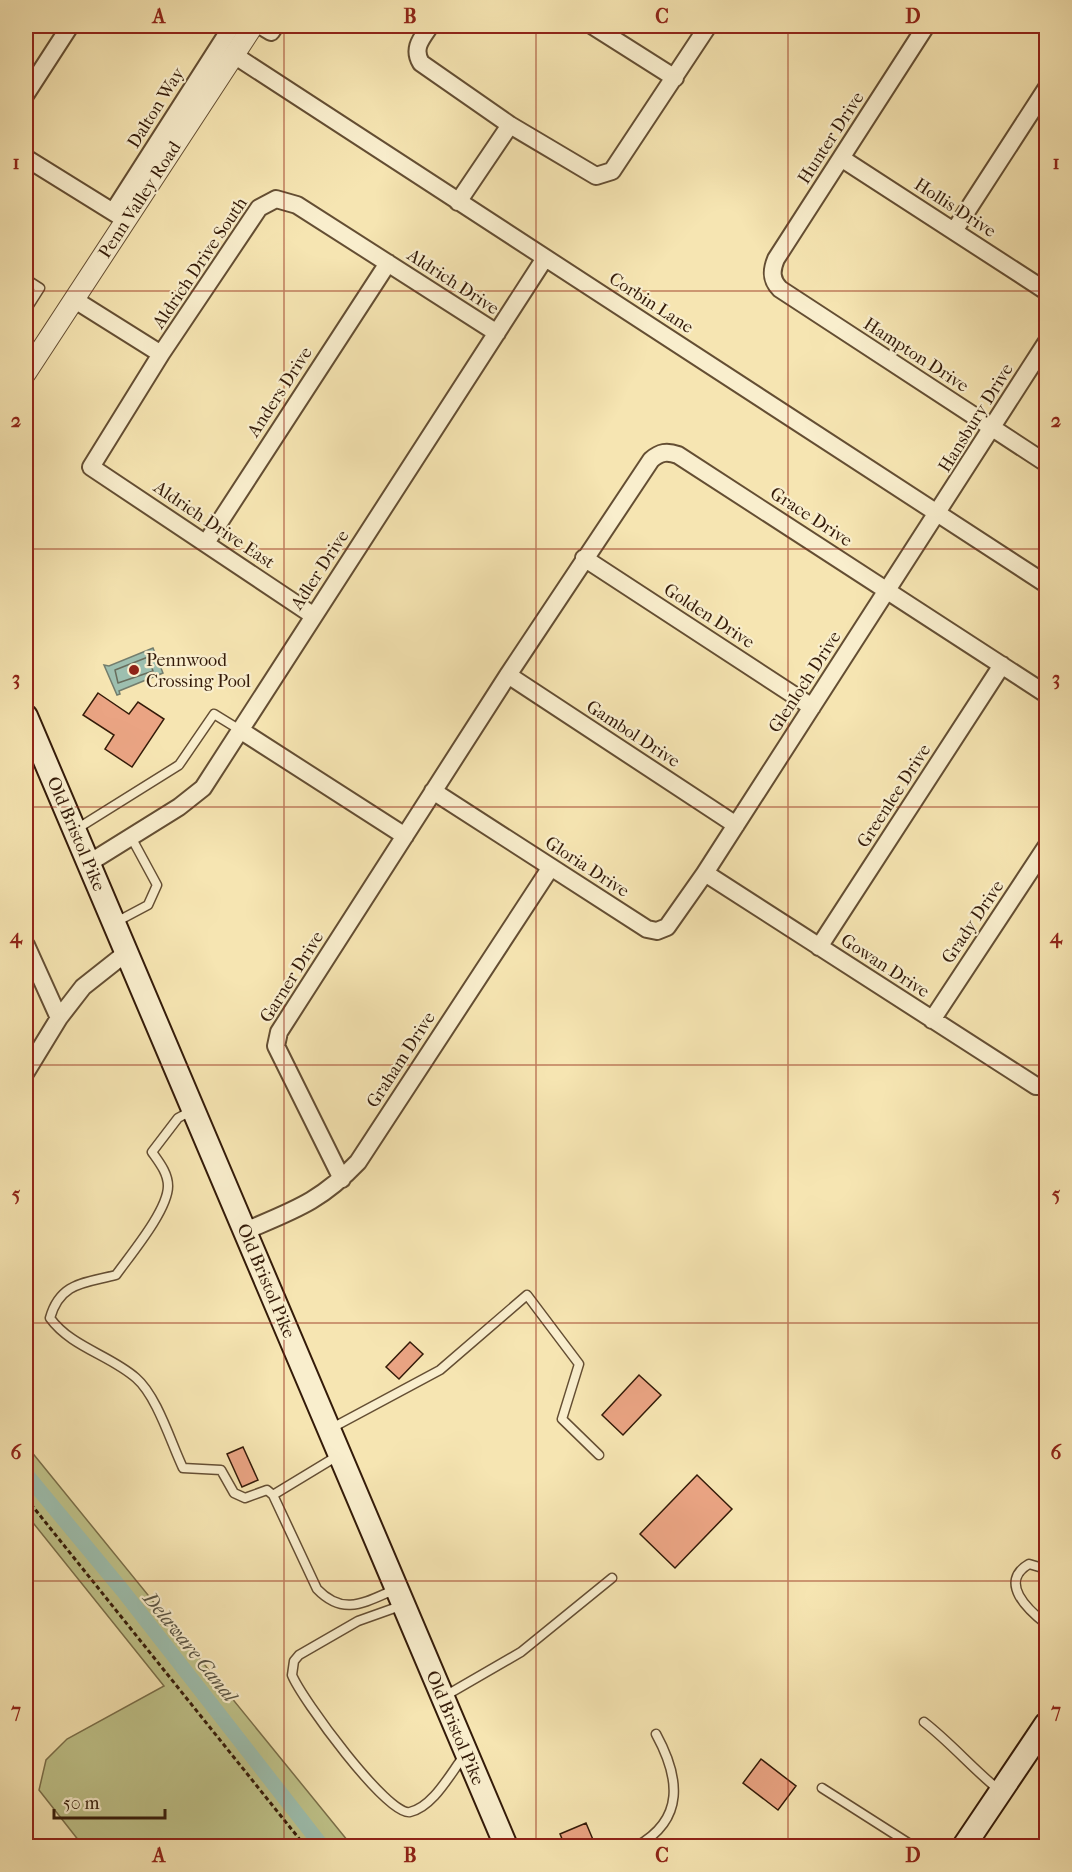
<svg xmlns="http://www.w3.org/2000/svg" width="1072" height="1872" viewBox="0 0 1072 1872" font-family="'IM FELL French Canon',serif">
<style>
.green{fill:#bfc38a;stroke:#7a6f4a;stroke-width:1.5}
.water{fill:#9dbfaf;stroke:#737d6d;stroke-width:1.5}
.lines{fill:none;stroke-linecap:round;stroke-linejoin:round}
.shore{stroke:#686d5c;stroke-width:1.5}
.canal{stroke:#9dbfaf;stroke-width:15}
.building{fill:#eaa483;stroke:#341b09;stroke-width:1.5}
.service-casing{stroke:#644e33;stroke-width:11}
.minor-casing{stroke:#644e33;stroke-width:20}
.tertiary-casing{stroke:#644e33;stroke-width:22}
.secondary-casing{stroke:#341b09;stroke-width:26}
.path{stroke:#341b09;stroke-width:3;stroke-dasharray:4.5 3;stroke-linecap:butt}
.service{stroke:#f9eecd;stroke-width:8}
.minor{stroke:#f9eecd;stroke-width:16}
.tertiary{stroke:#f9eecd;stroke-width:20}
.secondary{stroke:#f9eecd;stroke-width:22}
.grid{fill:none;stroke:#8f2418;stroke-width:1.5;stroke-opacity:0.55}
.poi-dot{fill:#8f2418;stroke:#f9eecd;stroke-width:2}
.labels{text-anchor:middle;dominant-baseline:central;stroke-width:4.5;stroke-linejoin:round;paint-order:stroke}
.street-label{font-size:18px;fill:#341b09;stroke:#f9eecd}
.poi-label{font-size:18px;fill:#341b09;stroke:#f9eecd;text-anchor:start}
.water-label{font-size:20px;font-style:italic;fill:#595443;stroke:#f9eecd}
.neatline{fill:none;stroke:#8f2418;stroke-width:2}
.grid-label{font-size:20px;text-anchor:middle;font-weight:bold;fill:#8f2418}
</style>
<rect width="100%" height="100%" fill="#f6e5b2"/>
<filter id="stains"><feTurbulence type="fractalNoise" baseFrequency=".00333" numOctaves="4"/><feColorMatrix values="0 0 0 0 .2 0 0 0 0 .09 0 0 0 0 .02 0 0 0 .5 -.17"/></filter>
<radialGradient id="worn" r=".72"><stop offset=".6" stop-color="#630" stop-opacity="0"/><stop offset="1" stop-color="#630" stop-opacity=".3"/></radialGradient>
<path class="green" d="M26,1445l326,401h-269l-44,-56 7,-30 21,-21 97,-53 -138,-172z"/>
<path class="water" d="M153,648l10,25 -44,18 1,3 -3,1 -13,-30 5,1z"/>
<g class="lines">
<path class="shore" d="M148,657l5,14 -35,12 -3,-13z"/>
<path class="canal" d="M26,1474l97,117 199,255"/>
</g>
<path class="building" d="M98,693l31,21 9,-12 26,17 -32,48 -27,-18 9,-14 -31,-20z
M410,1342l13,12 -24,25 -13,-12z
M639,1375l22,20 -38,40 -21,-20z
M243,1447l15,33 -16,7 -15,-33z
M697,1475l35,34 -57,59 -35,-34z
M761,1759l35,27 -18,24 -35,-27z
M586,1823l8,19 -11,4h-18l-5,-12z"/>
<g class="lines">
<g class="service-casing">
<path id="service" d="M26,279l14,9 -14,22
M75,830l104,-65 35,-51 26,16
M116,922l32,-17 9,-20 -26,-48
M193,1110l-15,8 -26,34c7,10 16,21 16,34 0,24 -37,68 -52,89 -31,8 -56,7 -66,43 21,29 60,37 86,60 21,18 35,65 47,90l38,2 13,23 11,5 22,-8 6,5
M330,1429l110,-59 87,-75 52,69 -17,55 37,36
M339,1455l-66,40 44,94c27,28 48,13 79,0
M1046,1569l-17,-5c-31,18 -1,46 17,60
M403,1605l-45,16 -59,34 -5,6 -2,14c9,23 96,142 118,137 23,-5 40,-38 54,-56
M445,1696l76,-44 91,-74
M924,1722c27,21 49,47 75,68
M822,1788l91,58
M637,1846c48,-27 43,-68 19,-112"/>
</g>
<g class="minor-casing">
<path id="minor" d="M261,26l10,6 4,-6
M430,26c-8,12 -18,22 -9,37l89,62 86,51 16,-5 96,-145
M593,26l82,52
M926,26l-150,233c-5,12 -5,21 4,30l266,174
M234,55l812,529
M26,94l44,-68
M26,158l95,59
M841,158l205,133
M458,202l52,-77
M113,212l119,-186
M954,231l92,-142
M75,300l86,54
M206,543l182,-280
M584,558l228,149
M314,616l-223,-149 70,-113 98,-146 17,-9 21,6 200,128
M508,675l228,150
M240,730l165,106
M433,791l214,138 10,2 10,-4 38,-54 341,-530
M89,863l90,-56 24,-19 342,-530
M705,873l331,213h10
M26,945l33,73
M819,947l183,-282
M932,1020l114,-173
M26,1072l33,-54 24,-31 43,-34
M342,1179l-66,-133 3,-14 229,-357 143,-215c9,-8 16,-9 27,-5l368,239
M245,1231c49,-21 75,-29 113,-69l193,-295"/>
</g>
<g class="tertiary-casing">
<path id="tertiary" d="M26,373l227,-347"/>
</g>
<g class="secondary-casing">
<path id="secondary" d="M26,716l480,1130
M964,1846l82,-122"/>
</g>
<path class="path" d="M26,1498l279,348"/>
<use href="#service" class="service"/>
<use href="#minor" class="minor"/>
<use href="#tertiary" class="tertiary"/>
<use href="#secondary" class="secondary"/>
</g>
<path class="grid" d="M284,26v1820M536,26v1820M788,26v1820M26,291h1020M26,549h1020M26,807h1020M26,1065h1020M26,1323h1020M26,1581h1020"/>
<circle class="poi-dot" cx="134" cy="670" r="6"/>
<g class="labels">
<g class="street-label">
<text transform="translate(156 108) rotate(-58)">Dalton Way</text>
<text transform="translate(831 138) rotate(-57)">Hunter Drive</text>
<text transform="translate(140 200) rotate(-57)">Penn Valley Road</text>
<text transform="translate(955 208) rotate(33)">Hollis Drive</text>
<text transform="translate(200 263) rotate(-56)">Aldrich Drive South</text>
<text transform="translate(453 282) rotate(33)">Aldrich Drive</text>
<text transform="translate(651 303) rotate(33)">Corbin Lane</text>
<text transform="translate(916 355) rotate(33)">Hampton Drive</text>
<text transform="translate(280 392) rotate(-57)">Anders Drive</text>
<text transform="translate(976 418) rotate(-58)">Hansbury Drive</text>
<text transform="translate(811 517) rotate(33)">Grace Drive</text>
<text transform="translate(214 525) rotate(34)">Aldrich Drive East</text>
<text transform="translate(320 570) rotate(-57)">Adler Drive</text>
<text transform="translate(709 616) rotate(33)">Golden Drive</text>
<text transform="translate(805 682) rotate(-57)">Glenloch Drive</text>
<text transform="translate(633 734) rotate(33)">Gambol Drive</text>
<text transform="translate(894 796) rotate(-57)">Greenlee Drive</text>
<text transform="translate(76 834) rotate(67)">Old Bristol Pike</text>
<text transform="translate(587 867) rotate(33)">Gloria Drive</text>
<text transform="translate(973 922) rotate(-56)">Grady Drive</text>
<text transform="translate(885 966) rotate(33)">Gowan Drive</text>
<text transform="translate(292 977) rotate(-58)">Garner Drive</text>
<text transform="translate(401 1060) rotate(-57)">Graham Drive</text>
<text transform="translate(266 1281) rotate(67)">Old Bristol Pike</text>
<text transform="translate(455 1728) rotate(67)">Old Bristol Pike</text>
</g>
<g class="poi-label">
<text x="146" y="660">Pennwood<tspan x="146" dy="21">Crossing Pool</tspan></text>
</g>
<g class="water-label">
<text transform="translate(190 1647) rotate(51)">Delaware Canal</text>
</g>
</g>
<rect width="1072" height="1872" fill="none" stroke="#f6e5b2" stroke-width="66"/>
<path d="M54 1809v9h111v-9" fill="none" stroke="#341b09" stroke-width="3"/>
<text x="63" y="1809" font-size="18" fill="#341b09" stroke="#f9eecd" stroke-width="4.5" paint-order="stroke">50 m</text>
<rect x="33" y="33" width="1006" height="1806" class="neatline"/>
<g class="grid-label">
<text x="159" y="23">A</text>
<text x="410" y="23">B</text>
<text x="662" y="23">C</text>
<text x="913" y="23">D</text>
<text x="16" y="169">1</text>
<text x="1056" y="169">1</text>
<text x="16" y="427">2</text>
<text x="1056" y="427">2</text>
<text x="16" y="685">3</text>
<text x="1056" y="685">3</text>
<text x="16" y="943">4</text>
<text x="1056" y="943">4</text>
<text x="16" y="1201">5</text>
<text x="1056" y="1201">5</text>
<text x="16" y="1459">6</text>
<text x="1056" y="1459">6</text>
<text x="16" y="1717">7</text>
<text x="1056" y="1717">7</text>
<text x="159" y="1862">A</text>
<text x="410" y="1862">B</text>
<text x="662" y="1862">C</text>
<text x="913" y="1862">D</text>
</g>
<rect width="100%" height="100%" filter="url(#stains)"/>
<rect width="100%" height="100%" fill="url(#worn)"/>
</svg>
